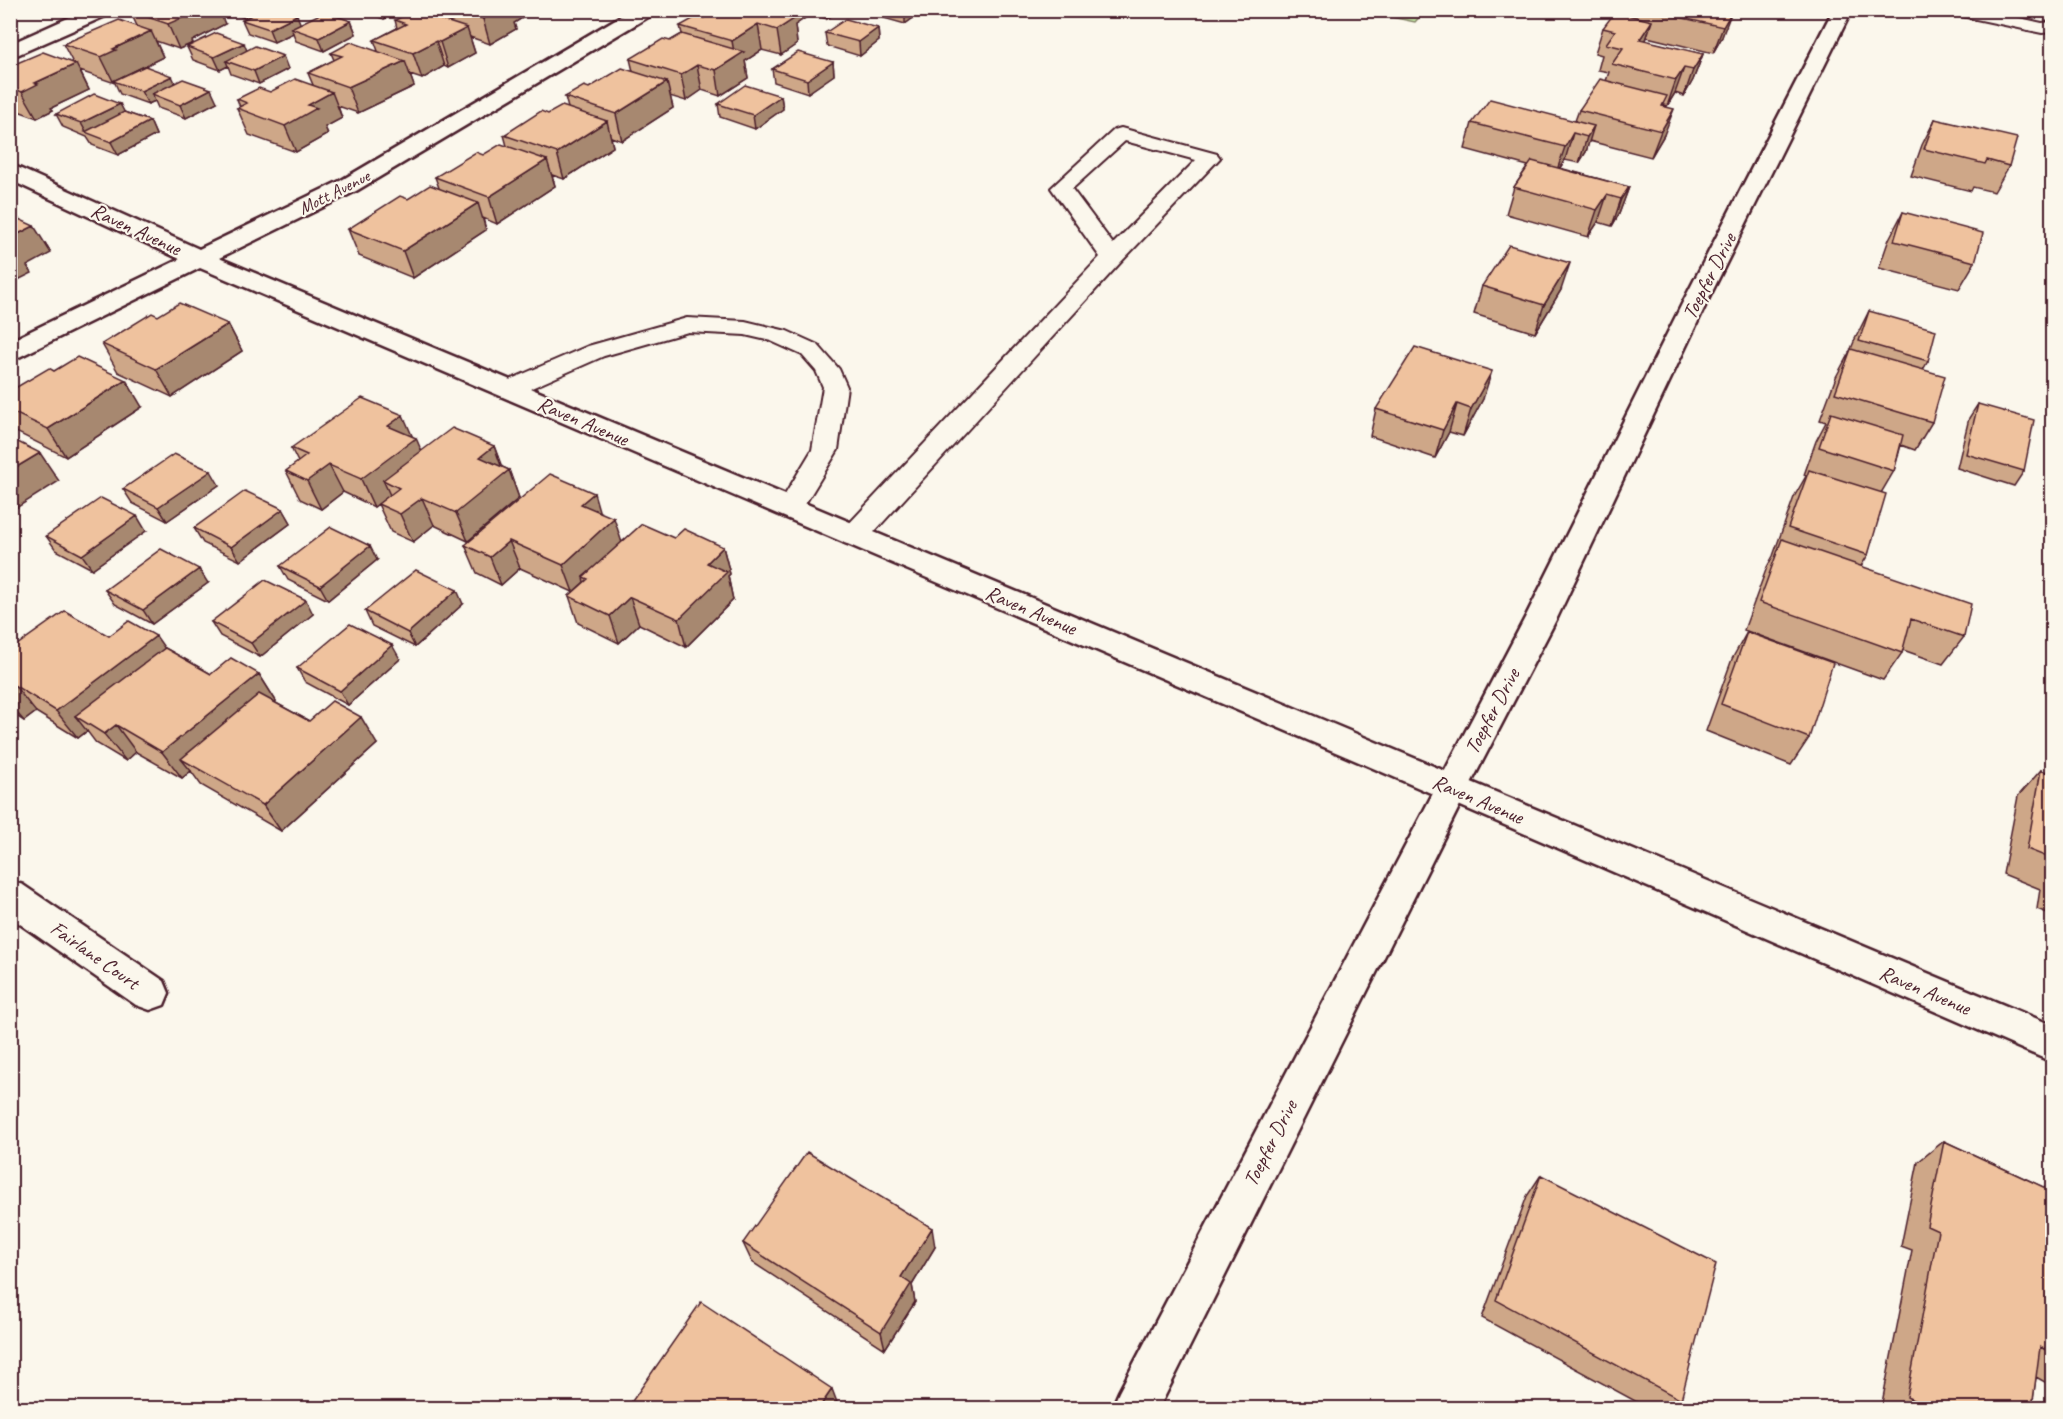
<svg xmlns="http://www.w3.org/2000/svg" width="2063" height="1419" viewBox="0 0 2063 1419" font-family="Caveat,sans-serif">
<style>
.green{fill:#c0e7a3;stroke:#858367;stroke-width:1.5}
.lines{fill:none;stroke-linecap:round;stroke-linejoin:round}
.service-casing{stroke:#4a1f2b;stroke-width:4}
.minor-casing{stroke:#4a1f2b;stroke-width:5}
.tertiary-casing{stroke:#4a1f2b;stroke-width:5}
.service{fill:#fbf7ec;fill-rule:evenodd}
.minor{fill:#fbf7ec;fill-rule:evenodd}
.tertiary{fill:#fbf7ec;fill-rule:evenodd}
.wall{fill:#cea788;stroke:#4a1f2b;stroke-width:1.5}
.shaded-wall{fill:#a7886f;stroke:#4a1f2b;stroke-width:1.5}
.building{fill:#efc29e;stroke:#4a1f2b;stroke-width:1.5}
.labels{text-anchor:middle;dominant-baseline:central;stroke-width:4.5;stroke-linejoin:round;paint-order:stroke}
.far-street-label{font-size:18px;fill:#4a1f2b;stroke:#fbf7ec}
.street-label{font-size:21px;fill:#4a1f2b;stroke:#fbf7ec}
</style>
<rect width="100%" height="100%" fill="#fbf7ec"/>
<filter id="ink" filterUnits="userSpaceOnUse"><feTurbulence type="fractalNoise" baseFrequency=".0167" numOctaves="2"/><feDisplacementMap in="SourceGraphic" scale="12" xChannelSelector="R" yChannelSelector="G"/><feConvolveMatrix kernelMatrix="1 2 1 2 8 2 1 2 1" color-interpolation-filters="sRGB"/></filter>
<g filter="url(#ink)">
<path class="green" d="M1362,11l63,-1v1l-10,11z"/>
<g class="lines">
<g class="service-casing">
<path id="service" d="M1949,10h35l58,13 10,-1v10l-10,1 -85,-18z
M1121,128l96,26 3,4 -100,105 -256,280 -10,2 -10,-2 -3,-7 3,-7 256,-272 -49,-69 63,-58zM1125,141l71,19 -83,84 -41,-55z
M687,318l58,3 42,10 31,14 21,24 8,18 -9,63 -39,64 -9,3 -9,-3 -4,-6 35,-58 11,-63 -7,-16 -14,-16 -31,-14 -26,-6 -57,-3 -84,24 -86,38 -9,3 -9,-3 -3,-5 3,-5 88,-38z"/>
</g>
<g class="minor-casing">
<path id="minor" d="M86,10h26l-2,4 -100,44v-14z
M631,10h24l-2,4 -297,177 -137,67 1833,767v37l-686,-297 -1166,-497 -181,89 -9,2v-18l170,-82 -170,-79v-16l189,85 141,-68z
M10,881l13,4 141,96 5,12 -5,12 -14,5 -14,-5 -126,-88z"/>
</g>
<g class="tertiary-casing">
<path id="tertiary" d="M1833,10h19l-143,288 -151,318 -89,171 -310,621h-47l7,-16 407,-776 159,-318z"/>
</g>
<use href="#service" class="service"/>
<use href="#minor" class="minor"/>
<use href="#tertiary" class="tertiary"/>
</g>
<path class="wall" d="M221,10h36l1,2 42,12 51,-3 5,13 -32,17 -28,-10 -3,-8 -19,9 -26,-9 -6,-13 3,-2z
M357,10h45l-18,9z
M436,10h89l2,5 -13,8 2,6 -26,15 -20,-7 5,16 -27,15 -4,-2 -22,13 -12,-4 4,11 -56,27 -20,-7 4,12 -17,9 3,7 -32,18 -47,-17 -12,-27 3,-1 -3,-8 33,-7 43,-7 -5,-12 26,-13 -3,-7 47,-2 -4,-11 23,-12 -2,-8 43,-2z
M716,10h123l-12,9 -16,-5 -16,11 2,19 -16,11 -19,-5 -17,11 3,17 -28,18 -18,-6 -16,11 -16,-5 3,12 -51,33 -11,-4 2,10 -49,32 -12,-4 3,11 -58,38 -14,-6 3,12 -73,48 -54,-22 -11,-27 60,-30 31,-11 -4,-11 72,-31 -3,-11 44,-21 20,-6 -3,-11 68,-26 -3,-12 40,-18 12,-7 -2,-8 24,-8z
M873,10h51l-19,14 -32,-9z
M1628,10h100l-6,27 -9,16 -66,-16 -1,4 57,13 -10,26 -9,16 -9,-3 -8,13 -3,-1v30l-13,22 -62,-16 -3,11 -7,11 -14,-3 -5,8 69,19 -10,27 -7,12 -14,-4 -10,15 -82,-23 8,-27 14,-21 -63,-17 7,-26 103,-2 4,-11 27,-29 3,-9 -11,-2 4,-15 -7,-2 8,-25 24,-13z
M130,11l95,13 -33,17 1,2 -14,6 -23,-8 7,16 -28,14 40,12 42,19 -31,16 -28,-10 -3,-7 -7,3 -28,-10 -5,-11 -35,-12 9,19 -38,18 2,2 -16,8 -27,-10v-42l63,-3 -10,-19 74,-18z
M878,28l1,13 -19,15 -33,-10 -2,-13z
M187,47l60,3 41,19 -29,15 -28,-10 -3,-8 -8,4 -27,-10z
M833,62l1,13 -26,18 -34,-11 -2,-13z
M781,96l2,13 -28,20 -35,-12 -2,-13z
M120,104l4,8 26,9 6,14 -38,20 -26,-10 -5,-8 -24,-10 -7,-13z
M1935,119l74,47 -15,26 -21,-5 -2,4 -60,-15 11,-31z
M1903,212l72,50 -16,27 -80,-21 10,-29z
M1482,286l79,4 -26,43 -61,-19z
M1869,311l59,50 -5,9 9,52 -17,28 -14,-5 -7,26 -13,22 -13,62 -7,11 103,71 -21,27 -40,-14 -1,3 -19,27 -139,-50 23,-63 6,-11 21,-59 12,-21 -2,-1 12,-34 10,-19 -6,-2 16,-43 15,-28 4,-10z
M158,316l70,8 14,27 -70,46 -54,-25 -16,-28z
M10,391l132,16 -76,50 -54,-27 -2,-2z
M1483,399l-20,37 -14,-4 -14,26 -65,-22 6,-27z
M1978,404l46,67 -10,15 -57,-18 12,-50z
M412,437l9,14 73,-5 8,21 7,3 10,28 -51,43 -34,-16 -21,17 -22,-10 -13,-28 -4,3 -31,-15 -22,17 -21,-10 -14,-28 12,-9 -7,-14z
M219,485l-52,36 -35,-18 -9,-14z
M283,509l8,14 -51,38 -37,-18 -9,-15z
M599,512l23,30 52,-4 49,9 7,27 -2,2 5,24 -47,47 -47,-23 -20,19 -41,-20 -9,-27 4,-4 -53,-24 -19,17 -24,-12 -12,-28z
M146,531l-54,38 -36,-19 -10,-14z
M377,560l-49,40 -40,-20 -8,-14z
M208,583l-56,41 -37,-20 -10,-14z
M463,604l-48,43 -43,-21 -7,-15z
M313,614l-53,43 -40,-21 -9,-14z
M1747,632l62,106 -18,27 -85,-34 26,-72z
M109,636l56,12 46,26h48l17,27 -2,1 35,19 68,23 -96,87 -80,-46 -10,-14 -9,7 -46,-26 -10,9 -30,-18 -9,-12 -9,7 -42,-26 -12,9 -14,-9v-62z
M400,659l-52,46 -43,-23 -8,-14z
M2041,770l11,4v141l-15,-6 3,-20 -37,-15 15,-78z
M1944,1141l108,50v195l-16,-9 -4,31h-151l31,-158 -11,-4 17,-84z
M1541,1175l140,225 -11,8h-22l-166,-90 45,-122z
M743,1243l192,4 -23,38 3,17 -30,47 -133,-87z"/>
<path class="shaded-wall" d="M191,10h28l6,14 -33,17 1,2 -14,6 -11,-25 10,-7z
M242,10h15l1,2 -12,6z
M381,10h21l-18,9z
M497,10h28l2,5 -13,8 2,6 -26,15 -7,-25z
M784,10h27v4l-16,11 2,19 -16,11 -4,-25 9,-6z
M826,10h13l-12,9z
M905,10h19l-19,14z
M1732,11l-10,26 -9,16 10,-26z
M297,15l5,13h-11l2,5 -19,9 -5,-13z
M351,21l5,13 -32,17 -5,-13z
M1652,21l-8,25 -4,-7z
M758,24l4,26 -17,11 3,17 -28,18 -4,-26 19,-12 -3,-17z
M467,28l8,25 -27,15 -8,-26z
M878,28l1,13 -19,15 -1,-14z
M151,31l12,26 -50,24 1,2 -13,-26 12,-8z
M436,41l8,25 -22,13 -9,-26z
M244,43l5,13 -23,5 2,5 -8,4 -6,-13z
M1703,54l-10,26 -9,16 9,-26z
M283,56l5,13 -29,15 -5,-13z
M405,61l9,25 -56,27 -10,-26z
M833,62l1,13 -26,18 -1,-13z
M76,64l13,26 -38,18 2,2 -16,8 -15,-26 13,-9z
M697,65l5,25 -16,11 -5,-26z
M1684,68l-9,25 -8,13 9,-26z
M172,76l6,13 -26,5 3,7 -7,3 -7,-13z
M667,82l6,26 -51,33 -6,-27z
M211,89l6,13 -31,16 -6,-13z
M332,92l10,26 -17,9 3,7 -32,18 -11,-26 23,-21z
M781,96l2,13 -28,20 -2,-14z
M120,104l7,13 -41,15 -5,-9z
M1674,109l-10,26 -13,22 10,-26z
M150,121l6,14 -38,20 -7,-13z
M607,121l6,26 -49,32 -7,-26z
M1594,126l-8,26 -7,11 8,-26z
M1573,133l-8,27 -9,13 9,-26z
M547,160l8,26 -58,38 -8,-27z
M1629,187l-10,27 -7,12 9,-27z
M1607,195l-9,27 -10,15 9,-27z
M478,203l8,27 -73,48 -10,-27z
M34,226l17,27 -24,13 5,7 -22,11v-46z
M1570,263l-9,27 -26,43 9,-28z
M228,324l14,27 -70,46 -16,-28z
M1492,371l-9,28 -20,37 8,-27z
M126,380l16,27 -76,50 -18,-28z
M1457,404l-8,28 -14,26 8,-28z
M403,415l11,25 2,-2 12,28 -45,14 7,15 -16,12 -13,-28 27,-53z
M494,446l10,28 5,-4 10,28 -51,43 -12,-28 24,-56z
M40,453l19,28 -49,31v-41z
M329,465l14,27 -22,17 -14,-28z
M211,471l8,14 -52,36 -9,-14z
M594,493l8,28 -21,-17z
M422,498l12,27 -21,17 -13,-28z
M283,509l8,14 -51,38 -9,-14z
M137,516l9,15 -54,38 -10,-14z
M614,518l9,28 -40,31 1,5 -11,10 -10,-27z
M509,541l11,27 -19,17 -11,-28z
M370,546l7,14 -49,40 -8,-14z
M723,547l7,27 -2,2 5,24 -47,47 -7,-28 28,-56z
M199,569l9,14 -56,41 -9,-14z
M457,590l6,14 -48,43 -7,-14z
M630,597l9,27 -20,19 -9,-27z
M306,600l7,14 -53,43 -9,-14z
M156,636l19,27 -100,53 12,15 -9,7 -22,-27z
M392,645l8,14 -52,46 -8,-14z
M259,674l17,27 -80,66 -15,-8 10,12 -9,7 -20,-26z
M14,685l22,27 -12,9 -14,-16v-18z
M361,717l16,27 -96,87 -18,-26z
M116,725l20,27 -10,9 -22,-27z
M932,1228l3,19 -23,38 3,17 -30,47 -4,-17 20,-55z
M832,1389l6,16 -2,3h-17z"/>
<path class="building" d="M132,10h59l-13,7 4,1 -14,6 -38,-13z
M261,10h22l14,5 -28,14 -27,-9z
M457,10h40l-14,9z
M716,10h48l30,9 -17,11 -19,-6 -26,17 -52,-15 18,-10 6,2z
M1647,10h81l4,1 -9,16z
M414,11l53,17 -27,14 -4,-1 -23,12 -39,-13 32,-16 -11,-4z
M324,12l27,9 -32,17 -28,-10z
M1615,12l37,9 -12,18 63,15 -10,16 -9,-2 -8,12 -64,-16 11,-16 -17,-4 9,-13 -12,-3z
M846,19l32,9 -19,14 -34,-9z
M119,20l32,11 -38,18 3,1 -15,7 -38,-13z
M216,33l28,10 -30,14 -27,-10z
M682,34l62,18 -28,18 -19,-5 -16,10 -51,-16 33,-20 7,2z
M351,42l54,19 -57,26 -40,-14 34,-17 -11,-3z
M255,46l28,10 -29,15 -28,-10z
M43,52l33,12 -41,19 3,1 -16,8 -12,-5v-21z
M798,52l35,10 -26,18 -35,-11z
M145,66l27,10 -31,15 -28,-10z
M622,68l45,14 -51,32 -51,-17 19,-11 5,2z
M183,79l28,10 -31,16 -28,-11z
M295,79l37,13 -24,13 9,3 -32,18 -48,-18 10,-5 -10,-4 22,-11 11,4z
M1600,79l67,17 -5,10 12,3 -13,22 -82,-21z
M745,85l36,11 -28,19 -35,-11z
M94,94l26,10 -39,19 -25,-9z
M1490,99l104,27 -7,11 -14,-4 -8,14 -93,-24z
M562,106l45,15 -50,32 -53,-18 37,-24 7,3z
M124,112l26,9 -39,21 -26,-10z
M1935,119l82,19 -8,28 -22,-6 -2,4 -61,-15z
M501,144l46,16 -58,37 -54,-20 41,-25 7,3z
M1532,161l97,26 -8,12 -14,-4 -10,15 -83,-23z
M430,185l48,18 -75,48 -55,-22 52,-33 8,3z
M1903,212l80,21 -8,29 -81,-21z
M10,215l24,11 -24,12z
M1509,245l61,18 -26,42 -62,-19z
M179,303l49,21 -72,45 -54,-25 50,-31 6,3z
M1869,311l67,19 -8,31 -69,-20z
M1415,347l77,24 -21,38 -14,-5 -14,26 -67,-21z
M1851,349l94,27 -13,46 -97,-29z
M77,357l49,23 -78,49 -38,-18v-20l39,-23 5,3z
M362,398l41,17 -15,11 28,12 -55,41 -32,-14 -22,16 -21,-10 21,-16 -16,-7z
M1978,404l56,16 -10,51 -58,-17z
M1831,413l72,22 -9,36 -75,-24z
M452,428l42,18 -14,11 29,13 -53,43 -34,-15 -22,16 -22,-10 21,-16 -16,-8z
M10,438l30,15 -30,18z
M174,454l37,17 -53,36 -35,-18z
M1809,470l77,24 -18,61 -80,-27z
M550,474l44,19 -13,11 33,14 -51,47 -54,-24 -19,16 -25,-12z
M245,491l38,18 -52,38 -37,-19z
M101,498l36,18 -55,39 -36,-19z
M642,524l32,14 10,-9 39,18 -16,16 20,9 -48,47 -49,-22 -20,19 -41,-20 19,-17 -5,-2z
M331,527l39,19 -50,40 -40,-20z
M1782,539l189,65 -7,33 -53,-18 -9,34 -143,-51z
M161,549l38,20 -56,41 -38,-20z
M416,570l41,20 -49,43 -43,-22z
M265,580l41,20 -55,43 -40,-21z
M65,611l44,25 20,-15 27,15 -100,75 -42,-26 -4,2v-37z
M350,624l42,21 -52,46 -43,-23z
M1747,632l86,31 -24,75 -88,-34z
M165,648l46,26 20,-16 28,16 -97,78 -46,-27 -12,9 -29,-18z
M259,694l50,27 23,-20 29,16 -98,88 -82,-46z
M2041,770l11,4v85l-25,-10z
M1944,1141l108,50v162l-12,-6 -8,61h-103l-22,-11 31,-166 -11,-5z
M807,1152l125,76 -31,49 10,7 -30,48 -138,-89z
M1541,1175l175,89 -35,136 -185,-100z
M701,1302l131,87 -13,19h-189l-2,-1z"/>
</g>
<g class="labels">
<g class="far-street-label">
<text transform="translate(334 192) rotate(-27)">Mott Avenue</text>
</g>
<g class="street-label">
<text transform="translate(136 229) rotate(25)">Raven Avenue</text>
<text transform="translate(1709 276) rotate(-63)">Toepfer Drive</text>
<text transform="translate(583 421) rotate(23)">Raven Avenue</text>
<text transform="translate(1031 610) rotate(23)">Raven Avenue</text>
<text transform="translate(1492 711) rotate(-62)">Toepfer Drive</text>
<text transform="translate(1478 799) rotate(23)">Raven Avenue</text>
<text transform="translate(95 955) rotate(35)">Fairlane Court</text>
<text transform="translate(1925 990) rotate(23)">Raven Avenue</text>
<text transform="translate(1270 1143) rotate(-63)">Toepfer Drive</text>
</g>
</g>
<rect width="2063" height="1419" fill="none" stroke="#fbf7ec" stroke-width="36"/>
<rect x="18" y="18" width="2027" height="1383" fill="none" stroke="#4a1f2b" stroke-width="2" filter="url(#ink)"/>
</svg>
